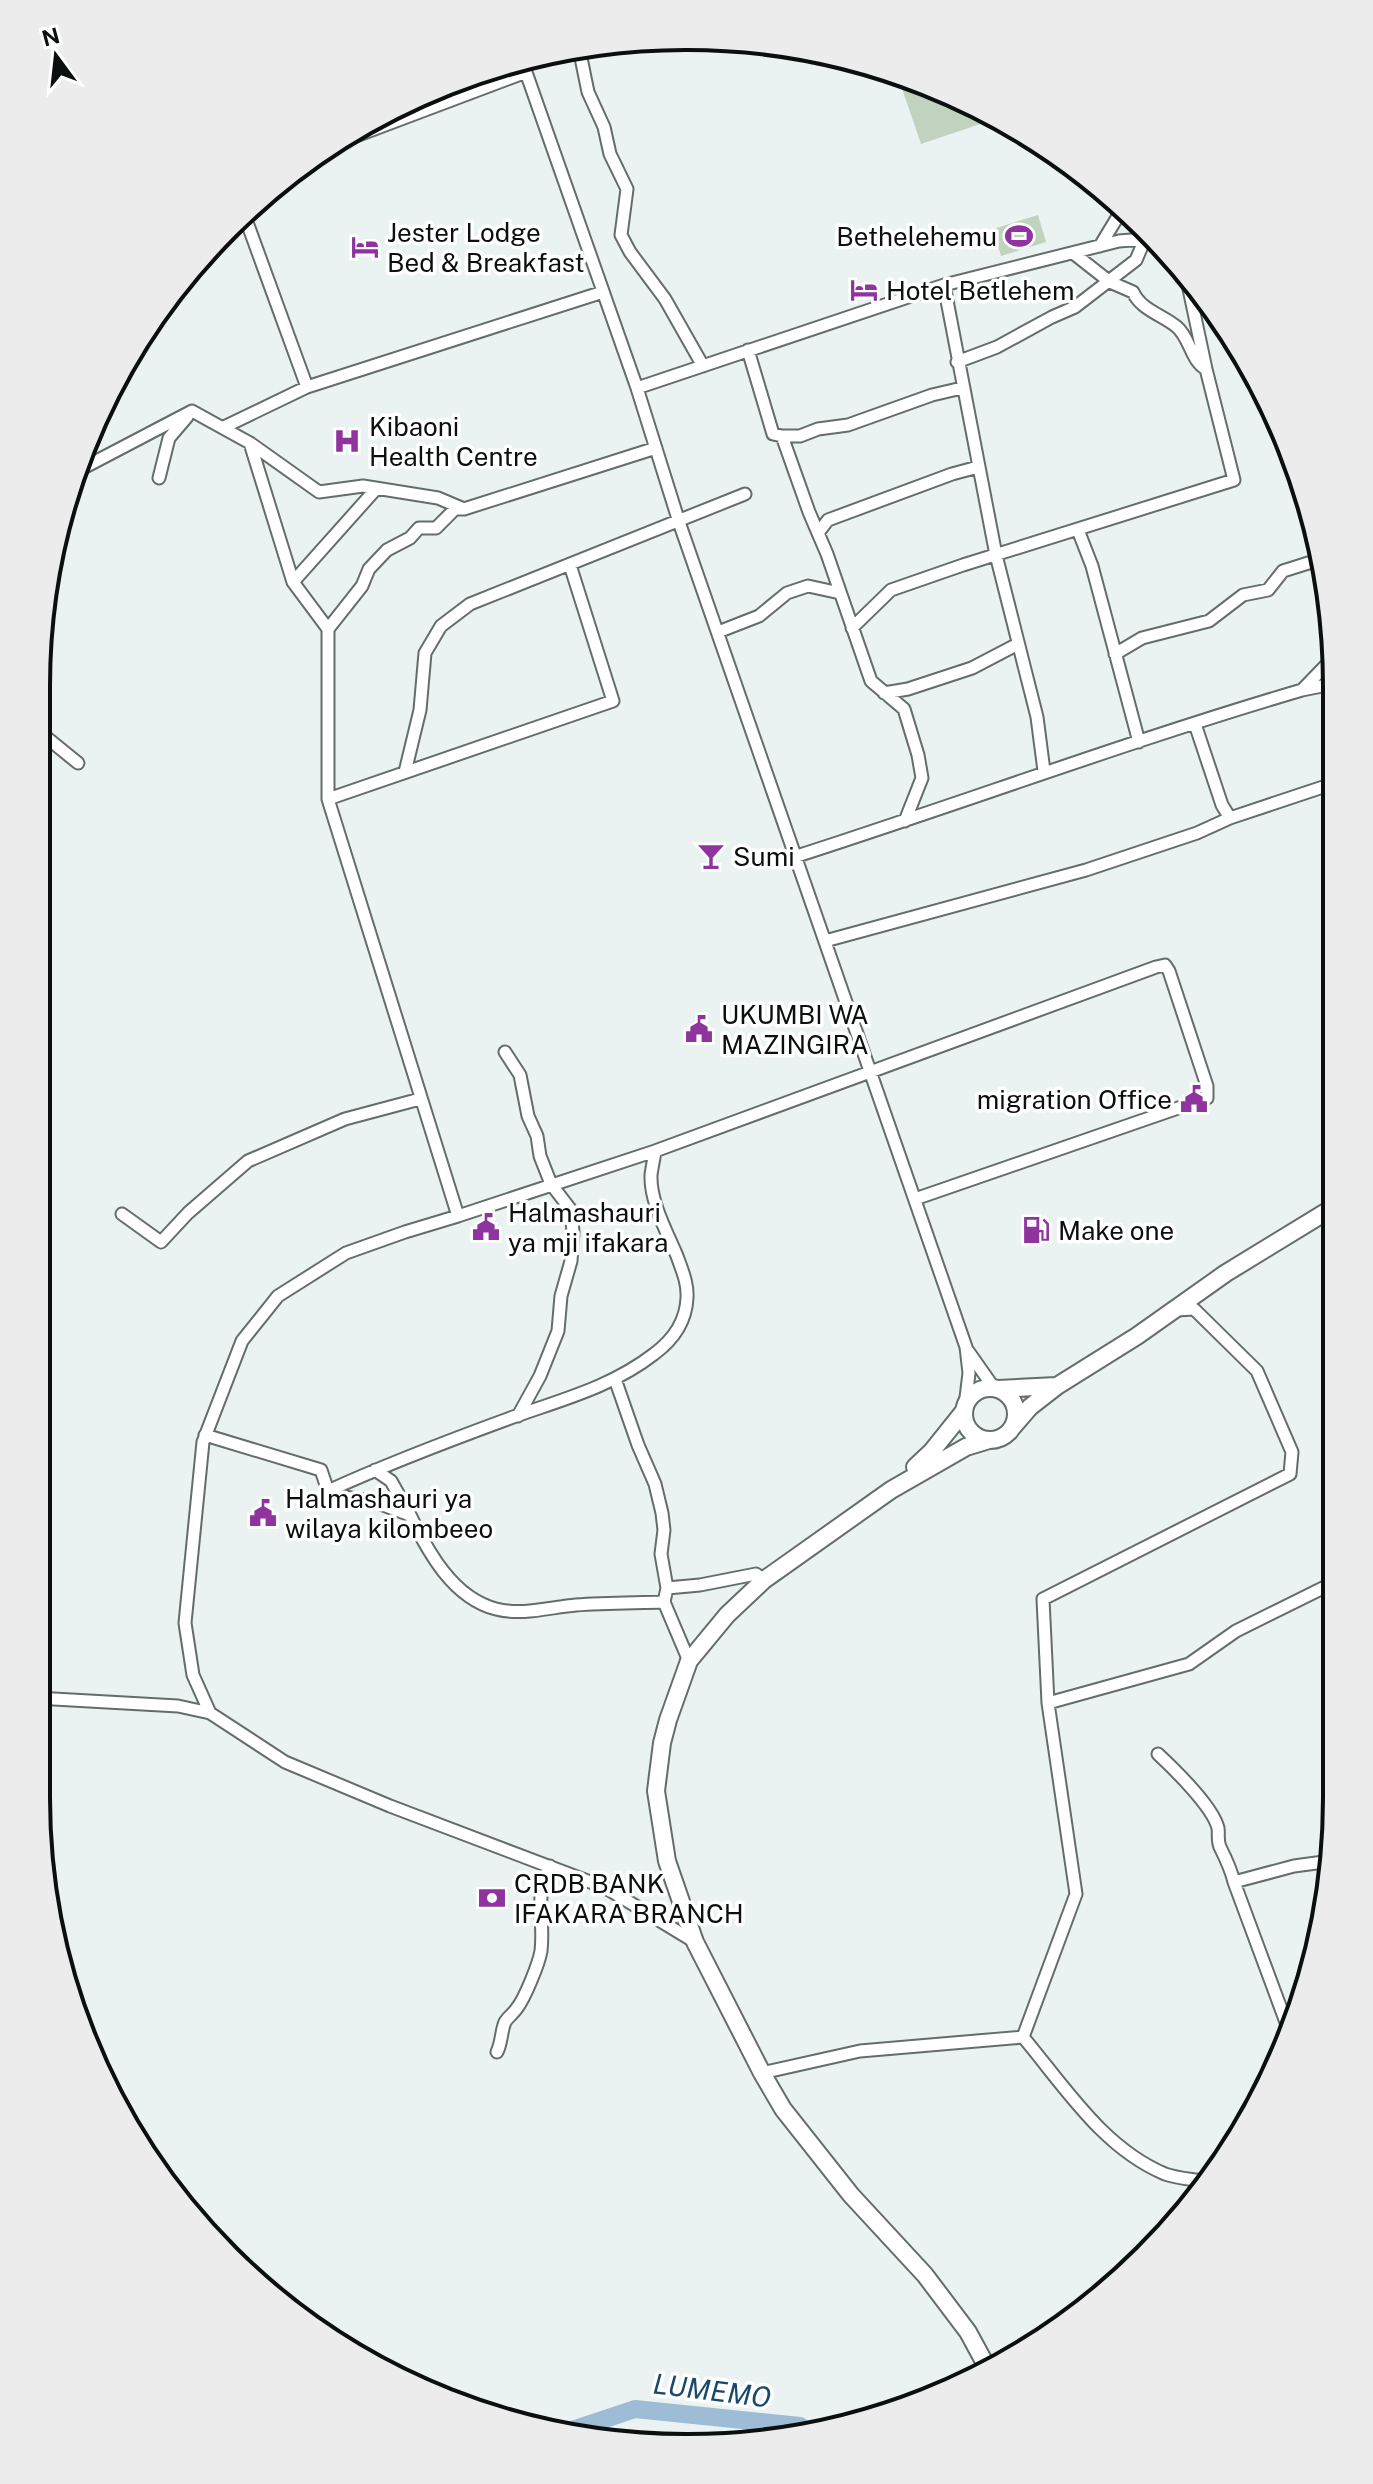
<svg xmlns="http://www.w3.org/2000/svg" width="1373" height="2484" viewBox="0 0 1373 2484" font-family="'Public Sans',sans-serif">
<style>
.green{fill:#c1d2bf}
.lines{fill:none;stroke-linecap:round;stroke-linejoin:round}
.river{stroke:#9ebcd6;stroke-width:18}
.street-casing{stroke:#656c6c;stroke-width:15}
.secondary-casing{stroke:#656c6c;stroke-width:20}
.street{stroke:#fff;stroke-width:11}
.secondary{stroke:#fff;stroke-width:16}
.labels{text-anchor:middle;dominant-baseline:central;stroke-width:7;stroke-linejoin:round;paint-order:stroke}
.poi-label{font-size:26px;fill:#0c0f0f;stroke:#fff;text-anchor:start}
.water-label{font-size:28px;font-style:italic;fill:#18486c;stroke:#fff}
.rim{fill:none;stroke:#0c0f0f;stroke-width:4}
</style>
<rect width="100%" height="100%" fill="#eaf2f2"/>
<path class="green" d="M896,71l101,46 1,1 -77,26z
M1038,215l8,27 -45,14 -8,-27z"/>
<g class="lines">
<path class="river" d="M569,2431l66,-22 165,17 3,3"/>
<g class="street-casing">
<path id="street" d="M579,48l9,44 16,35 6,27 17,35 -6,46 9,17 35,47 38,67
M521,58l116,330 42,134 287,825 3,26 -4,33
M332,145l194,-73
M244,214l63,173
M1100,246l23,-38
M1073,253l37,29 23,10c8,18 30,23 44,35 13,11 14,34 29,42
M944,285l52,270 41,162 7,54
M748,350l25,84 9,2 27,76 18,42 44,127 33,28 14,46 4,23 -17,43
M957,362l40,-15 55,-30 23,-10 61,-47 9,-21
M637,388l307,-103 175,-44 37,-3
M224,427l83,-40 296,-95
M782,436h18l18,-7 30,-4 84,-30 30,-7
M250,443l43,139 35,47v170l130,417
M76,466l9,1 107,-56 58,32 69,49 44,-6 75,12 26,11 192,-61
M159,478l10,-40 18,-21
M1078,530l14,36 47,176
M818,533l10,-13 124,-46 26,-7
M293,582l83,-93
M852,628l39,-38 72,-25 271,-85 -28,-111 -20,-94
M328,629l34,-43 7,-17 18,-19 23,-12 9,-10h17l19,-19h9
M718,632l41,-16 28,-23 21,-7 32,7
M1115,654l27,-16 67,-17 34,-26 25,-5 15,-19 38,-12
M1302,690l30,-6
M884,693l24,-4 64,-21 46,-24
M1195,724l27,81 8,13 102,-34
M37,739l9,-2 32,26
M405,772l15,-62 5,-57 16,-27 29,-22 275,-110
M328,799l285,-98 -43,-136
M797,856c168,-54 335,-116 505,-166l30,-31
M825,941l261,-71 111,-37 33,-15
M505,1052l15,23 8,41 9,20 3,20 11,28 20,26 2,22 -2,29 -10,35 -3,35 -18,45 -22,40
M122,1214l39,28 27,-29 60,-52 97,-42 75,-20
M968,1351l26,37
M615,1379l23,66 17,39 7,29 2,17 -3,24 6,34 -3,14 25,59
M205,1435l116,35 7,21 17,6 30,5 35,13c18,37 43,83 86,94 26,7 55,-2 80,-4 29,-2 59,-2 88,-3
M375,1470l16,11 19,34
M328,1491c61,-28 125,-52 188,-75 48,-17 97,-30 138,-62 19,-14 32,-33 33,-56 1,-15 -5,-28 -10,-42 -10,-24 -27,-54 -26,-81 1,-8 3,-16 4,-24
M667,1588l33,-3 56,-11 8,6
M36,1698l142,8 32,7 75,49 105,44 216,82 89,54
M1048,1703l141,-39 47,-33 99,-49
M210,1713l-17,-38 -8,-52 18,-181 39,-101 36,-45 68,-43 59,-21 53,-16 197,-65 501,-184 9,-2 4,6 38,115v12l-292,101
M1158,1754c16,15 55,53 60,74 1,7 -1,12 2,19 6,12 11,22 14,35
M1290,2033l-56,-151 60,-16 37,-5
M1023,2037l53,-143 -28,-191 -5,-104 247,-125 2,-22 -35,-81 -63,-62 -18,1
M497,2052c5,-10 4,-21 8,-30 3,-5 9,-9 12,-14 8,-10 22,-45 24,-57 4,-35 -8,-49 9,-85
M762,2073l98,-22 163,-14c42,50 80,111 142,137 11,4 25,5 37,7"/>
</g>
<g class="secondary-casing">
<path id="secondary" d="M964 1414a26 26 0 1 1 52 0a26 26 0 1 1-52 0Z
M998,1389l58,-3
M1011,1429l19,-22 27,-21 80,-50 89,-63 108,-66
M915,1467l17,-16 32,-40
M987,2367l-19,-35 -43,-57 -74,-80 -68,-86 -21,-36 -67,-131 -28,-81 -11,-70 6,-48 6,-23 21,-59 38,-46 37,-35 127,-90 75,-43 23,-7"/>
</g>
<use href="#street" class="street"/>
<use href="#secondary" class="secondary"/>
</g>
<defs>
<g id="stadium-bare" transform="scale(2.16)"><path d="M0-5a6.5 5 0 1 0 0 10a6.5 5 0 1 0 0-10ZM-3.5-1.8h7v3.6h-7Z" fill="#8f349f" stroke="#fff" stroke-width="2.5" paint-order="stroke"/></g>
<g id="hotel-bare" transform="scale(2.16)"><path d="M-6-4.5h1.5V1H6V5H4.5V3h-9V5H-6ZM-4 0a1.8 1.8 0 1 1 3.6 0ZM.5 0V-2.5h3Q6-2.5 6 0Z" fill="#8f349f" stroke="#fff" stroke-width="2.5" paint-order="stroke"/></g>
<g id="hospital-bare" transform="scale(2.16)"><path d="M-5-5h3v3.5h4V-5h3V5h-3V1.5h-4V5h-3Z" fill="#8f349f" stroke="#fff" stroke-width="2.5" paint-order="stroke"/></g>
<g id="bar-bare" transform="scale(2.16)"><path d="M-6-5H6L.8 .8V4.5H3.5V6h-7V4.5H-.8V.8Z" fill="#8f349f" stroke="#fff" stroke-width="2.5" paint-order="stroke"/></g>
<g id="civic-bare" transform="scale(2.16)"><path d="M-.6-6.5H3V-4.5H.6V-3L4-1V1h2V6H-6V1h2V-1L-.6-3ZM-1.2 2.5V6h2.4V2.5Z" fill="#8f349f" stroke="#fff" stroke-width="2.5" paint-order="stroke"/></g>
<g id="fuel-bare" transform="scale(2.16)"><path d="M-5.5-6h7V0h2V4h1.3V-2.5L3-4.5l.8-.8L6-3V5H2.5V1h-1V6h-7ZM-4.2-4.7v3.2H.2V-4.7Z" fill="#8f349f" stroke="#fff" stroke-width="2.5" paint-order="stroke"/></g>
<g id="bank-bare" transform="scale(2.16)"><path d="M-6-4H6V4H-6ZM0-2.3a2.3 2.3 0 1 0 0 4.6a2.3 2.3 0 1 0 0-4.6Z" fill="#8f349f" stroke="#fff" stroke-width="2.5" paint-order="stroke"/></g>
</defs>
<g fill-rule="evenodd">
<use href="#stadium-bare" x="1019" y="236"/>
<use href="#hotel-bare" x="365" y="247"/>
<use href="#hotel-bare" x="864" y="290"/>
<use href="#hospital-bare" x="347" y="441"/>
<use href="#bar-bare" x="711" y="856"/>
<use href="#civic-bare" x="699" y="1029"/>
<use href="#civic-bare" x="1194" y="1099"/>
<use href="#civic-bare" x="486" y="1227"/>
<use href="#fuel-bare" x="1036" y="1230"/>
<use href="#civic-bare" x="263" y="1513"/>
<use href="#bank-bare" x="492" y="1898"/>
</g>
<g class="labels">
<g class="poi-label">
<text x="387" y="232">Jester Lodge<tspan x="387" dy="30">Bed &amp; Breakfast</tspan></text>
<text x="997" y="236" text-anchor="end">Bethelehemu</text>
<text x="886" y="290">Hotel Betlehem</text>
<text x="369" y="426">Kibaoni<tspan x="369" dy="30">Health Centre</tspan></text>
<text x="733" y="856">Sumi</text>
<text x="721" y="1014">UKUMBI WA<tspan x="721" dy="30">MAZINGIRA</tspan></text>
<text x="1172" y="1099" text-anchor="end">migration Office</text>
<text x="508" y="1212">Halmashauri<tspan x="508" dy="30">ya mji ifakara</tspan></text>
<text x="1058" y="1230">Make one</text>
<text x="285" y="1498">Halmashauri ya<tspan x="285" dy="30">wilaya kilombeeo</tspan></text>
<text x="514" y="1883">CRDB BANK<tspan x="514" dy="30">IFAKARA BRANCH</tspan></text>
</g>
<g class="water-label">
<text transform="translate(712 2390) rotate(7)">LUMEMO</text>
</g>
</g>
<path d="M0 0H1373V2484H0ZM686 50H687A636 636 0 0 1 1323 686V1798A636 636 0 0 1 687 2434H686A636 636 0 0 1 50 1798V686A636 636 0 0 1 686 50Z" fill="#ececec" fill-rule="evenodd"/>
<path class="rim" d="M686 50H687A636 636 0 0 1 1323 686V1798A636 636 0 0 1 687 2434H686A636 636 0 0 1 50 1798V686A636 636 0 0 1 686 50Z"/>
<g transform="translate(56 56) rotate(345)" stroke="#ffffff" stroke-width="6" paint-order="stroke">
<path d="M0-6L14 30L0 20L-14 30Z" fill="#0c0f0f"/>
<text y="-12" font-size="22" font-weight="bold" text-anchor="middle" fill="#0c0f0f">N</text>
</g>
</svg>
